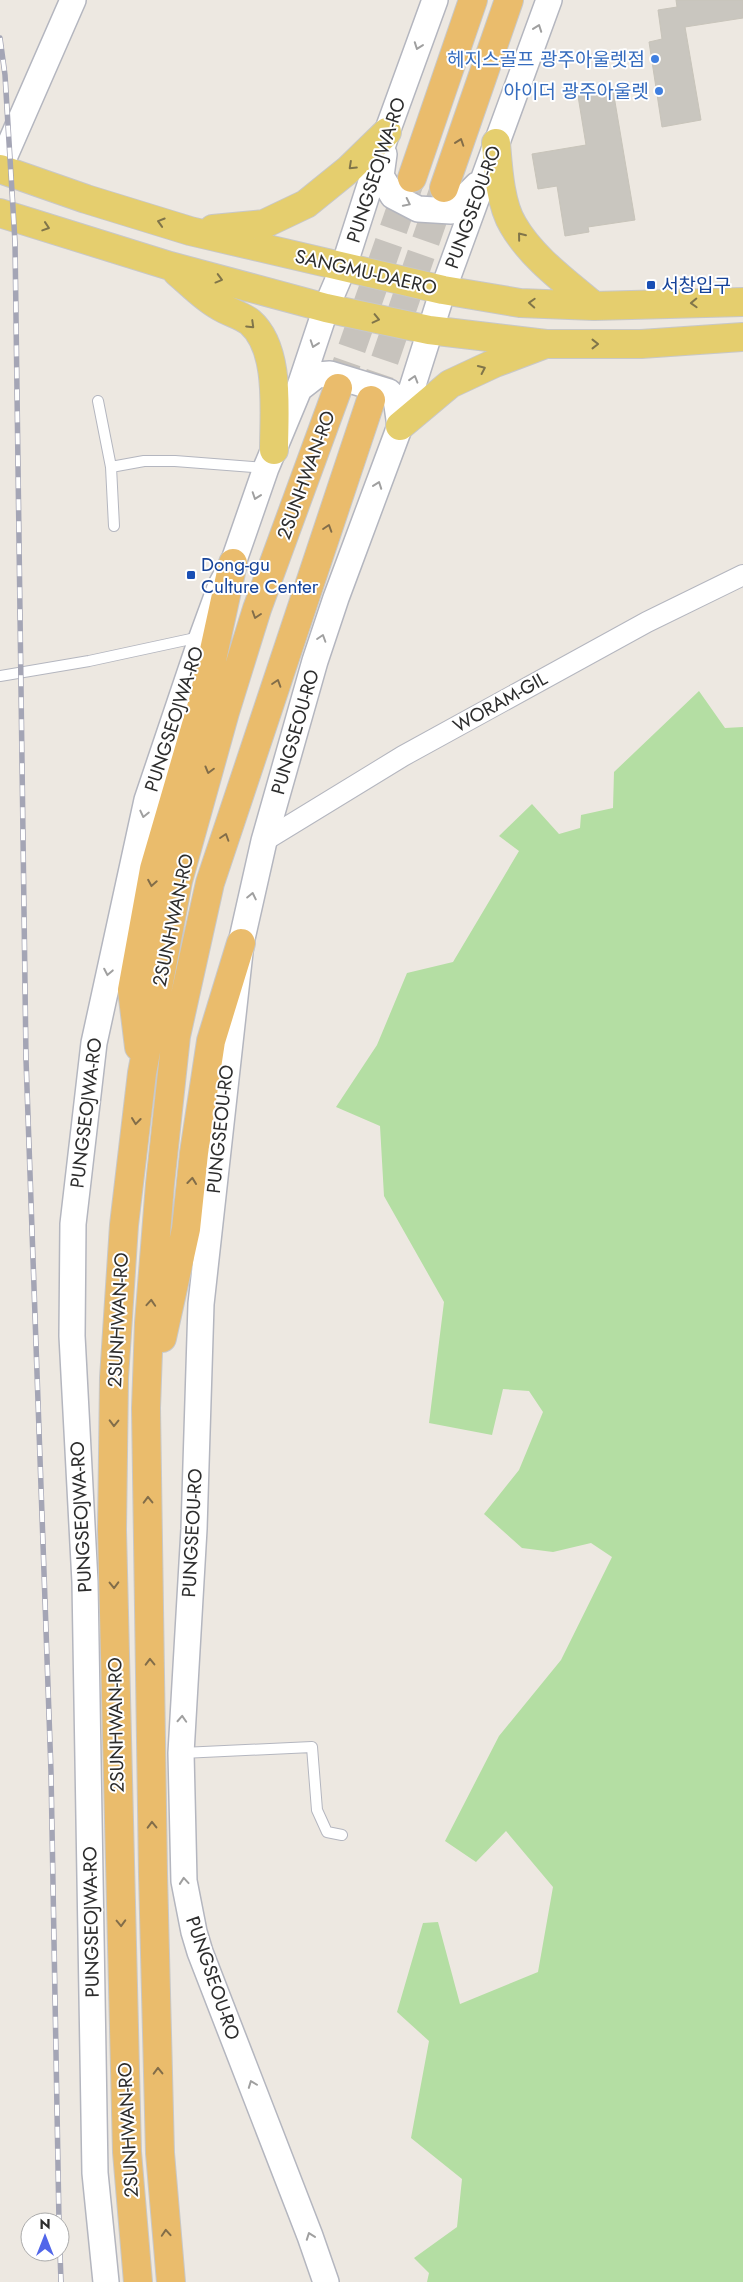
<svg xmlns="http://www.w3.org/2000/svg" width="743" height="2282" viewBox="0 0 743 2282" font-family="Jost,'Noto Sans KR',sans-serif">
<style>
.green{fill:#b4dea3}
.building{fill:#c9c6bf;stroke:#c8c4ba}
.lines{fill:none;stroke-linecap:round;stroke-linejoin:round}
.trunk-tunnel{stroke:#c7c3bd;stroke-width:28;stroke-dasharray:28 14;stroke-linecap:butt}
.service-casing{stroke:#b4b6bf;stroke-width:12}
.minor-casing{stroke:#b4b6bf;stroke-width:22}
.tertiary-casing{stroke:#b4b6bf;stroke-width:28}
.primary-casing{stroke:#c8c8c8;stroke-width:30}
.trunk-casing{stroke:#c8c8c8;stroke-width:30}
.service{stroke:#fff;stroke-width:10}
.minor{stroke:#fff;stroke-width:20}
.tertiary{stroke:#fff;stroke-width:25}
.primary{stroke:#e5ce6e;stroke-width:28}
.trunk{stroke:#eabc6c;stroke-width:28}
.rail-casing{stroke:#a4a5b5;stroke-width:5.5}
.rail{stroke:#fff;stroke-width:4;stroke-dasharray:11;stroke-linecap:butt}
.oneway{stroke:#a0a0a0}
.oneway2{stroke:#826d49}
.oneway3{stroke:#80754a}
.shop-dot{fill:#3f7fe0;stroke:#fff;stroke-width:2}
.transit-dot{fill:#1a4fb4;stroke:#fff;stroke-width:2}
.labels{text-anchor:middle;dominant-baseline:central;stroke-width:4;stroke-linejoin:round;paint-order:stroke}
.shop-label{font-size:19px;fill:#366cbe;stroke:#fff;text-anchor:end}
.street-label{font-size:19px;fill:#2d2d2d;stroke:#fff}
.transit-label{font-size:19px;fill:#164399;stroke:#fff;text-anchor:start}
</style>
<rect width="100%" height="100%" fill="#ede8e1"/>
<path class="green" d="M699,691l26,37 18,-1v1555h-316l2,-9 -15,-15 43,-31 5,-48 -51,-41 18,-97 -32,-29 26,-89 15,-1 22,82 78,-32 15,-85 -47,-56 -30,31 -31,-21 54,-105 62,-76 51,-103 -21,-14 -38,9 -31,-4 -38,-34 35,-44 24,-58 -14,-21 -26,-2 -11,46 -63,-12 15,-121 -60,-106 -4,-70 -44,-19 41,-62 30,-72 46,-11 66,-111 -20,-15 33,-32 27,30 21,-6 1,-13 32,-7 1,-36z"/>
<path class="building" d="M676,0h67v18l-58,9 16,93 -39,7 -13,-85 13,-3 -4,-29 19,-3z
M613,90l22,130 -47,7 1,5 -24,4 -8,-50 -19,3 -6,-35 54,-9 -8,-49z"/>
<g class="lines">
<path class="trunk-tunnel" d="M338,388l73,-209
M371,400l73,-212"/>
<g class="service-casing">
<path id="service" d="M98,401l13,66 3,59
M111,467l33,-6h31l90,7
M0,676l89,-15 111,-24
M182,1753l130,-6 5,63 10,22 15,3"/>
</g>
<g class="minor-casing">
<path id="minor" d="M264,841l139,-85 244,-134 96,-47"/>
</g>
<g class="tertiary-casing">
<path id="tertiary" d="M384,154l-3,22 12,20 25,13 33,2 26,-26
M0,167l73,-167
M299,389l18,-14 13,-1 59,18 7,7 4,27
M106,2282l-11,-109 -10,-591 -13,-246 1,-112 21,-181 53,-243 55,-163 19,-52 12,-22 33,-95 33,-79 27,-81 18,-42 43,-134 48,-132
M326,2282l-16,-46 -110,-284 -6,-20 -10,-51 -3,-128 13,-224 7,-225 40,-361 23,-102 51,-180 21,-63 64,-172 43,-136 106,-290"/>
</g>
<g class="primary-casing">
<path id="primary" d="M496,143c2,24 4,61 17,82 19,33 53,57 81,81
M0,169l86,30 104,32 253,59 77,13 74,3 149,-4
M0,213l170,53 156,42 103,22 117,14h95l102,-7
M213,229l51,-5 42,-20 42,-34 39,-38
M177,272c13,11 27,26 42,34 9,6 22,9 31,16 31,27 24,90 24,128
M400,426l50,-42 45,-21 48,-18"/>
</g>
<g class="trunk-casing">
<path id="trunk" d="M412,178l61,-178
M444,188l65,-188
M139,1047l-7,-57 22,-121 49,-168 30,-138
M162,1338l24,-109 8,-76 17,-112 30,-98
M138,2282l-11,-130 -15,-622 2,-152 10,-153 18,-152 36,-192 47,-169 32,-103 81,-221
M171,2282l-11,-129 -7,-279 -7,-466 3,-85 11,-139 16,-148 34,-153 161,-483"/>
</g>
<use href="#service" class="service"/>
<use href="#minor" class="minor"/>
<use href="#tertiary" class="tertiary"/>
<use href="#primary" class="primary"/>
<use href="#trunk" class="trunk"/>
<g class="rail-casing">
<path id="rail" d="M0,38l5,37 10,167 11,817 25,713 8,450
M60,2252l1,30"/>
</g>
<use href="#rail" class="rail"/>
</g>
<defs><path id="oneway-chevron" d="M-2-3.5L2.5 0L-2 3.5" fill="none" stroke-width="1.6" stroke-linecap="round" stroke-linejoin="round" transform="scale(1.25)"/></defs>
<g class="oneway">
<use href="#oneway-chevron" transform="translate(538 28) rotate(-70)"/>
<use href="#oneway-chevron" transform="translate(418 46) rotate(110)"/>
<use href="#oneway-chevron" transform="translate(407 203) rotate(26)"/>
<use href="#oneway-chevron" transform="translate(314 344) rotate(109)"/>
<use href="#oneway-chevron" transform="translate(414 379) rotate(-73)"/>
<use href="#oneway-chevron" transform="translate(378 485) rotate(-70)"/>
<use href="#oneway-chevron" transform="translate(256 496) rotate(109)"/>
<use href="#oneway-chevron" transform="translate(322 638) rotate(-72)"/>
<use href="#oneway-chevron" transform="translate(144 814) rotate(103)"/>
<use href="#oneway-chevron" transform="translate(252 896) rotate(-78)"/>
<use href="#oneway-chevron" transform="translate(108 972) rotate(101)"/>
<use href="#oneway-chevron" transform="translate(182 1719) rotate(-87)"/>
<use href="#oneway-chevron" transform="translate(184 1881) rotate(-95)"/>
<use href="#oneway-chevron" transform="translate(252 2084) rotate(-111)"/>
<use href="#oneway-chevron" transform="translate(310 2236) rotate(-110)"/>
</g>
<g class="oneway2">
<use href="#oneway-chevron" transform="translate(460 142) rotate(-71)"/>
<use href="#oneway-chevron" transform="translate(328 528) rotate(-72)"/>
<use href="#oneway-chevron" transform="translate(256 615) rotate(108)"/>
<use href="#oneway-chevron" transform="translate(277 683) rotate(-72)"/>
<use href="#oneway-chevron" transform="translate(209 770) rotate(105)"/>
<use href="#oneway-chevron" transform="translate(225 837) rotate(-72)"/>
<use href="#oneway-chevron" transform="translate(152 883) rotate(100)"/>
<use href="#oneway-chevron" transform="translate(136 1121) rotate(97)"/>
<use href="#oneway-chevron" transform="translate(192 1181) rotate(-84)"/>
<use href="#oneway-chevron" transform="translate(151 1303) rotate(-86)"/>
<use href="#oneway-chevron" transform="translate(114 1423) rotate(91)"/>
<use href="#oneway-chevron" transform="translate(148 1500) rotate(-91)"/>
<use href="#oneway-chevron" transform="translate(114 1585) rotate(89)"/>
<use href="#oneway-chevron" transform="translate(150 1662) rotate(-91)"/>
<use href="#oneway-chevron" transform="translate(152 1825) rotate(-91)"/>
<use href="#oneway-chevron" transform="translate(121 1923) rotate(88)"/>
<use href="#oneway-chevron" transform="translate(158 2071) rotate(-91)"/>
<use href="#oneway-chevron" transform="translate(166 2233) rotate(-94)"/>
</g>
<g class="oneway3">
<use href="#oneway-chevron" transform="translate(352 166) rotate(137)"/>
<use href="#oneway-chevron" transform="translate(161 222) rotate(-163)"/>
<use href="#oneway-chevron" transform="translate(46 227) rotate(18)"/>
<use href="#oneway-chevron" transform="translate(521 236) rotate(-129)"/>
<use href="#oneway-chevron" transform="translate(219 279) rotate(15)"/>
<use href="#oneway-chevron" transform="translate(532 303) rotate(-177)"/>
<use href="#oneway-chevron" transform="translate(694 303) rotate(178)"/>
<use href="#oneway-chevron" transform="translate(376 319) rotate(13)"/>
<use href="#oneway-chevron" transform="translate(251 325) rotate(44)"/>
<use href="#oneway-chevron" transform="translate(595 344)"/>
<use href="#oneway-chevron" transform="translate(482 369) rotate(-25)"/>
</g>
<g class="shop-dot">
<circle cx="655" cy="59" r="5"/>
<circle cx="659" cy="91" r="5"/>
</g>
<g class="transit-dot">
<rect x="646" y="280" width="10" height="10" rx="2.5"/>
<rect x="186" y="570" width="10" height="10" rx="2.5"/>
</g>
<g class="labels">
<g class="shop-label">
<text x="645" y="59">헤지스골프 광주아울렛점</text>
<text x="649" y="91">아이더 광주아울렛</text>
</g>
<g class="street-label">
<text transform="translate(376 170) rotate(-72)">PUNGSEOJWA-RO</text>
<text transform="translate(473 207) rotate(-70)">PUNGSEOU-RO</text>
<text transform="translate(366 272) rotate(13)">SANGMU-DAERO</text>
<text transform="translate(306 475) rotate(-70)">2SUNHWAN-RO</text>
<text transform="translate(500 702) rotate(-29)">WORAM-GIL</text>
<text transform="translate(174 719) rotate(-72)">PUNGSEOJWA-RO</text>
<text transform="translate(295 732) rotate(-74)">PUNGSEOU-RO</text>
<text transform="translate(173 920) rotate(-78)">2SUNHWAN-RO</text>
<text transform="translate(86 1113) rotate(-83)">PUNGSEOJWA-RO</text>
<text transform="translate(220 1129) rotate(-84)">PUNGSEOU-RO</text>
<text transform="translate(118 1320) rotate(-87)">2SUNHWAN-RO</text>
<text transform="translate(81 1517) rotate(-93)">PUNGSEOJWA-RO</text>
<text transform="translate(192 1533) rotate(-87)">PUNGSEOU-RO</text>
<text transform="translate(116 1725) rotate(-91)">2SUNHWAN-RO</text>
<text transform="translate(91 1922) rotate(-91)">PUNGSEOJWA-RO</text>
<text transform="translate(213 1978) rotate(71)">PUNGSEOU-RO</text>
<text transform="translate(128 2130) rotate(-93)">2SUNHWAN-RO</text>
</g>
<g class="transit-label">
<text x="661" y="285">서창입구</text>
<text x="201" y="564">Dong-gu<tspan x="201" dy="22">Culture Center</tspan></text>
</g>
</g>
<g transform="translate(45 2237)"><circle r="24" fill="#ffffff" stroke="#ababab"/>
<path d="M0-4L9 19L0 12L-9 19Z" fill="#5166ea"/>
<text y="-8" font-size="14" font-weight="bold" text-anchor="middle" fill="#2d2d2d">N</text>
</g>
</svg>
